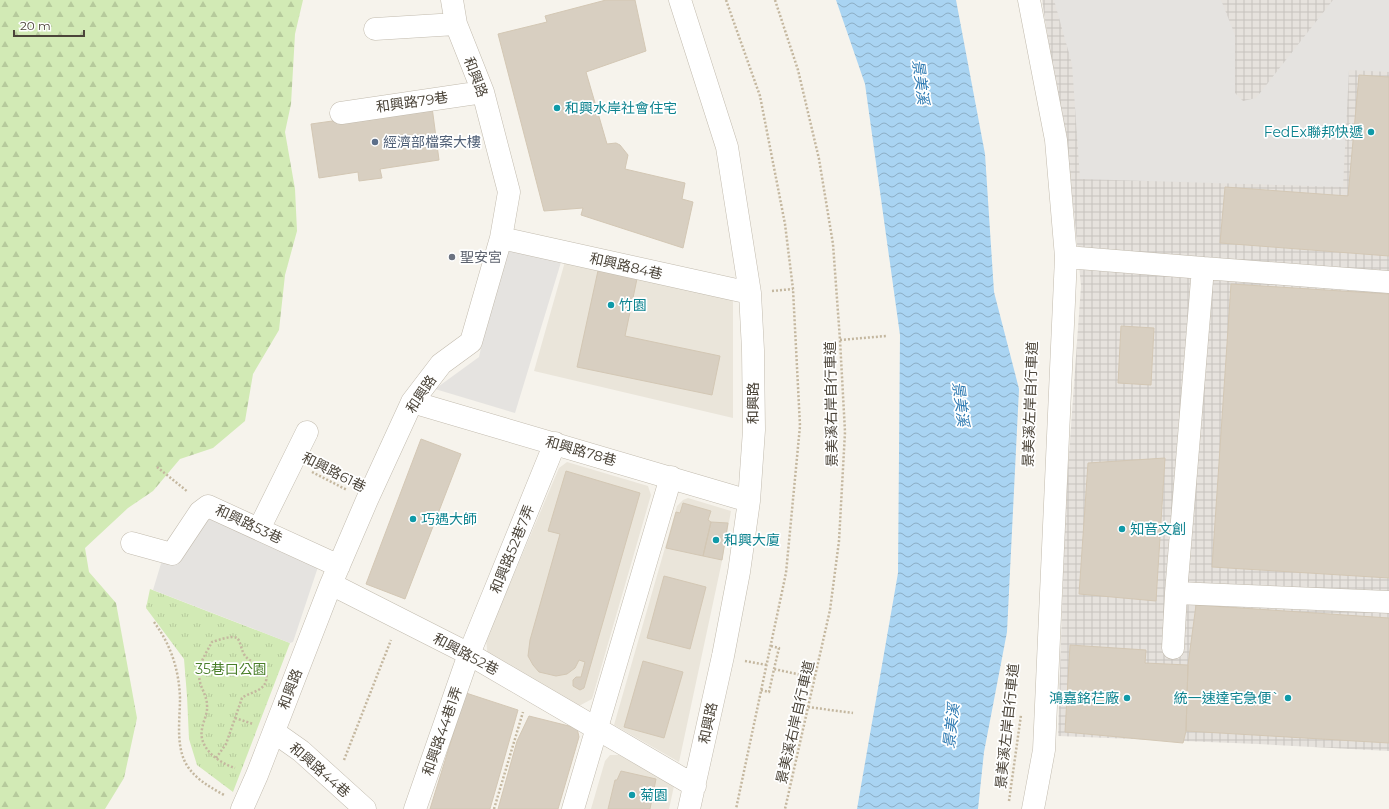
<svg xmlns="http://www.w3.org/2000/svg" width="1389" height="809" viewBox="0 0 1389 809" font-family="Montserrat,'Noto Sans TC',sans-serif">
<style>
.residential{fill:#eae5da}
.industrial{fill:url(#industrial-grid)}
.forest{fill:url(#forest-firs)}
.park{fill:url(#park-tufts)}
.parking{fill:#e5e3e0}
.water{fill:url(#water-waves)}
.building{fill:#d8cfc1;stroke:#d3c7b4}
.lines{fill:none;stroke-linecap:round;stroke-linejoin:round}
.minor-casing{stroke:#c2bbae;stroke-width:23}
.path{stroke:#c4b79f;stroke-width:2.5;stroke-dasharray:2 2;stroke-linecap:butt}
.minor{stroke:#fff;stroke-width:22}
.culture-dot{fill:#0f9aa8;stroke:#fff;stroke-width:1.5}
.service-dot{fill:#5c6f8a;stroke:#fff;stroke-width:1.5}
.worship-dot{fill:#6b7280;stroke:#fff;stroke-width:1.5}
.labels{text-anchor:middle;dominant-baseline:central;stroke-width:3.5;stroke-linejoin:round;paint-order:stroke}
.street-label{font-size:14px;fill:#4b4439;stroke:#fff}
.culture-label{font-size:14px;fill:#0d838f;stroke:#fff;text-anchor:start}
.service-label{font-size:14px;fill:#4e5e75;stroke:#fff;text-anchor:start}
.worship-label{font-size:14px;fill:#5b616d;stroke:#fff;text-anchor:start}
.park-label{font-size:14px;fill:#4a7f2a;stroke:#fff}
.water-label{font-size:15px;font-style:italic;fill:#2e7ab2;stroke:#fff}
</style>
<defs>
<pattern id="industrial-grid" width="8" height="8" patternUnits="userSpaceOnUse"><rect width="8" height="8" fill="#e6e2dd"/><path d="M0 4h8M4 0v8" fill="none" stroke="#c7c3be"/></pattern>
<pattern id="forest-firs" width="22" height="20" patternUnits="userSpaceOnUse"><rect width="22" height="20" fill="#d2eab5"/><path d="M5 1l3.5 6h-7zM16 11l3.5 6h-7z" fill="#b6ca9c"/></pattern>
<pattern id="park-tufts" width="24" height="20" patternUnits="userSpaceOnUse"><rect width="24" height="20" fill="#d2eab5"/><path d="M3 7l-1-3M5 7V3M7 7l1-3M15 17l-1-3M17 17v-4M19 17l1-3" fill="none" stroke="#b6ca9c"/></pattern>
<pattern id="water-waves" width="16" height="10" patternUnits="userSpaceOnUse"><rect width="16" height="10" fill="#a9d4f2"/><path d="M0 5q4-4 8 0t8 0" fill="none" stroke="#8caec5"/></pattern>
</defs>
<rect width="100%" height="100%" fill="#f6f3ec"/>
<path class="residential" d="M566,258l167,38v122l-199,-47z
M567,462l81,24 3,9 -59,204 -15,8 -89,-50 -2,-17 73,-172z
M688,498l43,13 -9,50 -43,201 -65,-37 63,-219 6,-6z
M610,755h9l55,31 -5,23h-78l14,-48z"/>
<path class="industrial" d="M1042,0h347v751l-131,-7 -200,-8 7,-226 16,-224 -7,-74z"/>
<path class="forest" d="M0,0h303l-8,34 -4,70 -6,28 10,57 2,42 -12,44 -6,55 -26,44 -8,47 -32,27 -33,11 -27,32 -25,17 -43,40 4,24 27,31 21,115 -13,60 -19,31h-105z"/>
<path class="park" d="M150,589l140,54 -57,149 -36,-27 -8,-26 -2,-43 -3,-37 -38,-51z"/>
<path class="parking" d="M1054,0h167l14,35v58l8,8 13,-3 77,-98h56v72l-40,-2 -6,117 -263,-8 -8,-115z
M503,249l59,10 -47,154 -80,-24 44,-32z
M206,514l113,50 -26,78 -3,1 -137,-53 10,-33z"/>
<path class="water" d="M836,0h120l29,154 9,138 25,97 -12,243 -23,120 -6,57h-121l41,-236 2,-238 -35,-251z"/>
<path class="building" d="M606,0h29l11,51 -60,21 21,72 9,-1 4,2 8,10 -3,14 60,14 -3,16 11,3 -10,46 -102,-33 2,-7 -39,3 -46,-177 49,-12 -2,-6z
M1359,75l30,2v179l-169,-13 5,-56 123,9z
M432,107l7,53 -59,9 2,9 -23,3 -1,-9 -39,6 -8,-54z
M599,266l39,8 -13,62 95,20 -8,39 -135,-28z
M1231,284l158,10v284l-177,-11z
M1121,326l33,2 -3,57 -33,-2z
M421,439l40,15 -56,145 -39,-15z
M1165,458l-9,143 -77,-7 9,-131z
M566,471l74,22 -56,195 -4,2 -7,-4v-6l3,-3h5l4,-15 -6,-2 -4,8 -8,6 -11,2 -17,-4 -6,-7 -5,-9 2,-16 30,-106 -12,-3z
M683,503l28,8 -3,9 3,2 -8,34 -37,-8 10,-36 4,1z
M711,522l17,1 -6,37 -19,-4z
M664,576l42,11 -16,62 -43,-11z
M1196,605l193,13v125l-203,-12 2,-66z
M1070,645l76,5 -1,13 43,2 -2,66 -3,12 -118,-11z
M643,661l40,11 -19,66 -40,-11z
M466,693l52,17 -28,99h-60z
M529,716l48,12 2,9 -21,72h-60l19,-68z
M621,771l35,8 -6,30h-42l7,-29h2z"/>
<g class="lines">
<g class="minor-casing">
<path id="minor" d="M680,0l47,147 23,146 3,57 1,80 -5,71 -10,71 -16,84 -34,153
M1029,0l27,140 10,117 -22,493 -11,59
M375,29l81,-5
M341,113l142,-21
M501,238l249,55
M1066,257l137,11 186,14
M412,402l337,99
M259,529l48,-97
M132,543l40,11 28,-42 8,-6 131,60
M331,584l138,70 226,132
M1176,593l213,9
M1173,648l3,-55 27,-325
M274,732l27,19 64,58
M242,809l15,-34 74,-191 36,-84 45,-98 29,-38 30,-22 30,-104 8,-46 -26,-100 -27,-68 -4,-24
M415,809l54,-155 86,-211
M573,809l98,-332"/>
</g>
<path class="path" d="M726,0l34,96 25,128 8,65 7,137 -14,147 -50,236
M775,0l23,70 21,89 14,85 7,96 5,92 -6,109 -9,69 -45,199
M772,291l21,-2
M840,340l46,-4
M157,467l31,25
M312,472l35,18
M154,622c17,23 25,48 26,76 0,22 -5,50 8,69 9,13 22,20 36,28
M771,646l8,2 -5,21
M745,661l22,4
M761,690l8,2 5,-23 41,9
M808,707l45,6
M235,718l18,6
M216,758l10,-14 16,-46c7,-6 21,-6 24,-17 4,-14 -12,-16 -20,-24 -5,-5 -5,-16 -9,-19 -6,-3 -18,2 -25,4 -6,12 -16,24 -12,40 2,8 7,15 7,23 1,9 -4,16 -5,24 -4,19 17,34 33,39
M344,760l47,-120
M1009,801l12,-86
M494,809l29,-97"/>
<use href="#minor" class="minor"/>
</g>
<g class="culture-dot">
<circle cx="557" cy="108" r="4"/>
<circle cx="1371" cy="132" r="4"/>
<circle cx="611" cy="305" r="4"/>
<circle cx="413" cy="519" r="4"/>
<circle cx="1122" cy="529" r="4"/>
<circle cx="716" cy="540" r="4"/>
<circle cx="1127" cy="698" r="4"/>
<circle cx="1288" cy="698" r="4"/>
<circle cx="632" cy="795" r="4"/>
</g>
<circle class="service-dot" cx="375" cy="142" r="4"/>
<circle class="worship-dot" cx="452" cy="257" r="4"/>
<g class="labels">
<g class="street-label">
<text transform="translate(476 77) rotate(69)">和興路</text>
<text transform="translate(412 102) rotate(-8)">和興路79巷</text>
<text transform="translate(626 266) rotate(13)">和興路84巷</text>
<text transform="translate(421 394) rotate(-56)">和興路</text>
<text transform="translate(753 403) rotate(-90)">和興路</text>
<text transform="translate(831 404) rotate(-91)">景美溪右岸自行車道</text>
<text transform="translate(1030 404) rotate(-88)">景美溪左岸自行車道</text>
<text transform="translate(581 451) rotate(16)">和興路78巷</text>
<text transform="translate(334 472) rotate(27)">和興路61巷</text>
<text transform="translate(249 524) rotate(25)">和興路53巷</text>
<text transform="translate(512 549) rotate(-68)">和興路52巷7弄</text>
<text transform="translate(466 654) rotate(28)">和興路52巷</text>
<text transform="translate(290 689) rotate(-69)">和興路</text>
<text transform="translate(795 722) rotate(-77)">景美溪右岸自行車道</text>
<text transform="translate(708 723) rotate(-78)">和興路</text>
<text transform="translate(1007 726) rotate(-84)">景美溪左岸自行車道</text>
<text transform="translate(442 731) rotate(-71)">和興路44巷1弄</text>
<text transform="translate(320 770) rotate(41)">和興路44巷</text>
</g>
<g class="culture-label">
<text x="565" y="108">和興水岸社會住宅</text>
<text x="1363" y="132" text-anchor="end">FedEx聯邦快遞</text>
<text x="619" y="305">竹園</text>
<text x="421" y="519">巧遇大師</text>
<text x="1130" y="529">知音文創</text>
<text x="724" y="540">和興大廈</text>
<text x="1119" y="698" text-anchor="end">鴻嘉銘芢廠</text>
<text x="1280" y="698" text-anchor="end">統一速達宅急便ˋ</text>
<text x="640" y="795">菊園</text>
</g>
<g class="service-label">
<text x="383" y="142">經濟部檔案大樓</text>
</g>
<g class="worship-label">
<text x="460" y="257">聖安宮</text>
</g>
<g class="park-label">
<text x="231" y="669">35巷口公園</text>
</g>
<g class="water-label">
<text transform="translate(921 82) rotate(83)">景美溪</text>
<text transform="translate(961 404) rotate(83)">景美溪</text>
<text transform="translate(951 726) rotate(-83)">景美溪</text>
</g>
</g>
<path d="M14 30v6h70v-6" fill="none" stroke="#4b4439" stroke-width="2"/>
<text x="20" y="30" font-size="12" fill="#4b4439" stroke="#ffffff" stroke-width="3" paint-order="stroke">20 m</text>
</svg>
